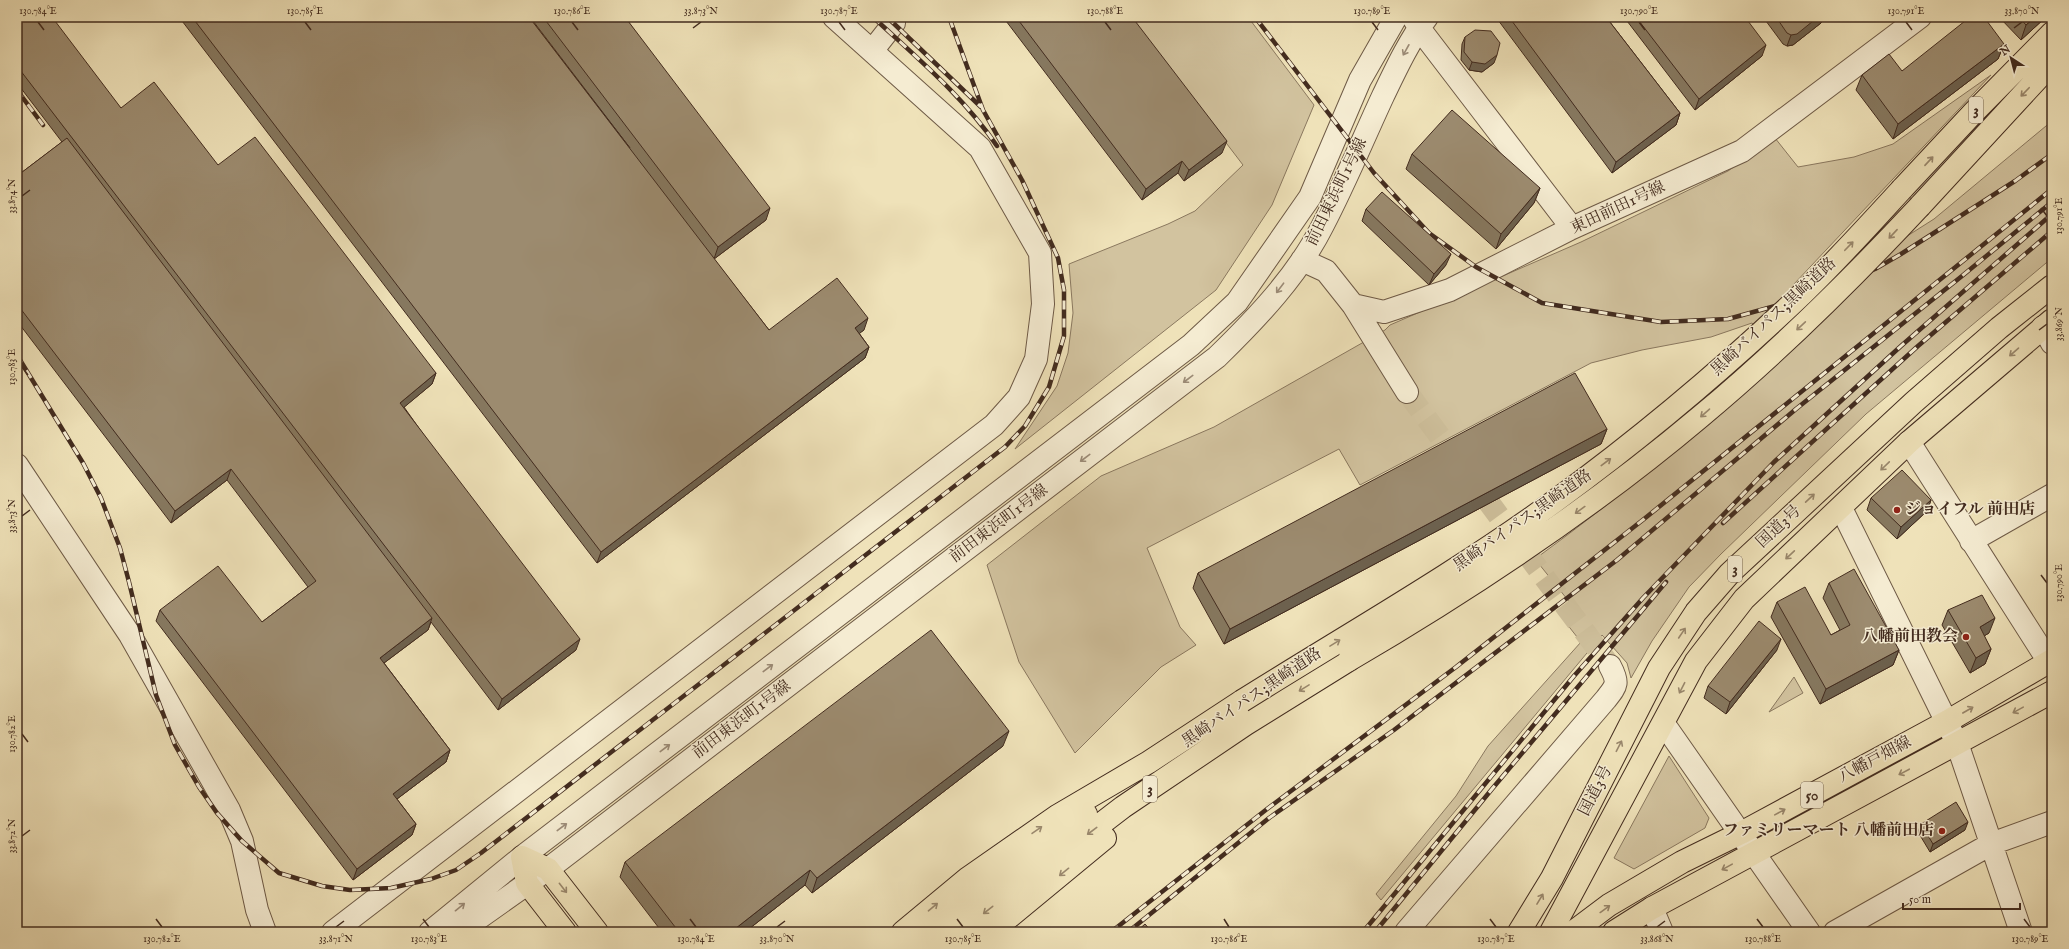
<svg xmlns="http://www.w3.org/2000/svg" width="2069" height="949" viewBox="0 0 2069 949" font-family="'IM FELL English','Noto Serif JP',serif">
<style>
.green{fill:#d2c39f;stroke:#8a785f}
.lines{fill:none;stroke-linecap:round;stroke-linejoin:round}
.minor-tunnel{stroke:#cdbe9a;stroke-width:22;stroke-dasharray:22 11;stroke-linecap:butt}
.minor-casing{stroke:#6e5a46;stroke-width:24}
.major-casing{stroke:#432c1f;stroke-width:24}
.highway-casing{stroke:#432c1f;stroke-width:24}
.minor{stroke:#f5ecd2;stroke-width:22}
.major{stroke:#efe2b9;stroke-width:22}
.highway{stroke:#efe2b9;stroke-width:22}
.rail-casing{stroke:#432c1f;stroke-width:4.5}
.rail{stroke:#f5ecd2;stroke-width:3;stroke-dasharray:9;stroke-linecap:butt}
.highway-bridge-casing{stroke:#432c1f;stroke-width:24;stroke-linecap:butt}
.highway-bridge{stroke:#efe2b9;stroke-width:22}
.wall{fill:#86785f;stroke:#432c1f}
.shaded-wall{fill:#6d614e;stroke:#432c1f}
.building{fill:#9c8b6f;stroke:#432c1f}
.oneway{stroke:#9c8c78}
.oneway2{stroke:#99876c}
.ticks{fill:none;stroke:#432c1f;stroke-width:1.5}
.poi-dot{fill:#8f2418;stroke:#f5ecd2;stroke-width:1.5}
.labels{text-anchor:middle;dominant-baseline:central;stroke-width:3;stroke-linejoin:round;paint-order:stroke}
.shield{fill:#f5ecd2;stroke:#786655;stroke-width:1}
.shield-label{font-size:15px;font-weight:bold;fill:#432c1f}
.street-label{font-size:16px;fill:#432c1f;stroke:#f5ecd2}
.poi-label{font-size:16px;font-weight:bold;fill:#432c1f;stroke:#f5ecd2;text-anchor:end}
.neatline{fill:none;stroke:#432c1f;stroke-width:1.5}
.ticks-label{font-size:10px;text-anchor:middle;fill:#432c1f}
</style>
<rect width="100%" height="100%" fill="#efe2b9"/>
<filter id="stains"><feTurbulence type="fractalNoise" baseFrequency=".005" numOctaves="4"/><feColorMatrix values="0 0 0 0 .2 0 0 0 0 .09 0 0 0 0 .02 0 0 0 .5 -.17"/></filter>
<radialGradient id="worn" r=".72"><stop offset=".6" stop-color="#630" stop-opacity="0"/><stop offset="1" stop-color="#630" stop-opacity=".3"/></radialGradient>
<path class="green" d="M1130,17h118l66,88 -42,100 -56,85 -201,159 42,-63 11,-33 5,-40 -4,-49 99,-40 27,-13 48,-46z
M1991,75l-197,209 71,-4 39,-42 30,-19 118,-98v137l-186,156 -145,140 -32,33 -37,54 -21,37 -4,-15 -25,-28 -221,265 -5,-6 80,-98 32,-50 93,-104 -22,-28 12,-10 -36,-45c86,-63 168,-130 248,-200l-31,-36 -41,14 -69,13 -51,13 -231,122 -21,-36 -192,99 33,79 16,18 -35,22 -86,86 -56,-91 -32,-97 114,-89 113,-49 171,-97 5,-5 191,-83 147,-71 47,-33 23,29 56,-10 39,-13z
M1794,677l9,16 -34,19z
M1669,756l40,62 -4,10 -71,41 -20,-11z"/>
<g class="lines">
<path class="minor-tunnel" d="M1407,392l203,274"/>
<g class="minor-casing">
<path id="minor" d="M1413,17l6,11 153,200
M872,51l22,-28 -1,-6
M1302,260l24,11 27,34 31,7 66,-22 122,-62 170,-77 178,-134
M1353,305l54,87
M2043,327l9,16
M1909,442l140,220
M17,465l113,170 99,175 13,31 15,69 8,22
M1841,508l116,235 64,189
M1971,541l81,-46
M1664,724l145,208
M1652,908l10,24
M333,932l661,-507 25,-28 17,-38 7,-55 -3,-51 -60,-105 -146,-131
M430,932l92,-75 669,-512 46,-43 73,-105 50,-117 36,-63
M459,932l89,-63 669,-512c40,-39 81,-82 106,-132 22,-42 40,-86 60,-129 13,-27 26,-55 44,-79
M1406,932l200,-233c11,-14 13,-16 4,-33
M1835,932l156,-88 61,-22"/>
</g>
<g class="major-casing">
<path id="major" d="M1573,932l36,-27 73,-43 59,-29 207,-112 104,-61
M1614,932l38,-24 400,-216"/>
</g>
<g class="highway-casing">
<path id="highway" d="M1902,189l71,-76 79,-80
M1920,206l132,-143
M522,857l26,12 49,63
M522,857l5,26 38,49
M903,932l65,-54 89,-62 92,-54 93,-61
M930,932l75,-59 81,-59
M960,932l163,-125 123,-83 103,-64
M991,932l114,-94
M1519,932l33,-54 107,-210 37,-56 34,-39 184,-171 85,-74 53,-42
M1551,932l145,-271 48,-62 165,-157 143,-122"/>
</g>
<use href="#minor" class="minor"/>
<use href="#major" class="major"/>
<use href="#highway" class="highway"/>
<g class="rail-casing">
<path id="rail" d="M873,17c44,41 90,79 124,129
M887,17l94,90
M1255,17l119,156 55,60 47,34 66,36 119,19 67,-3 90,-25 57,-25 26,-15 114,-73 37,-27
M17,90l26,35
M17,355l66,108 18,35 19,50 9,34 27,113 19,50 24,42 18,26 25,28 37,32 43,13 28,4 41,-2 40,-9 25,-9 25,-17 524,-406 20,-21 24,-39 15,-51v-46l-6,-32 -36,-78 -39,-70 -34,-93
M1723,523l195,-177 134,-115
M1111,932l156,-123 189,-142 188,-148 408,-330
M1128,932l141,-114 125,-88 223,-170 179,-151 166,-133 90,-74
M1363,932l211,-256 69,-78 131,-136 127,-116 151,-132
M1375,932l117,-143 174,-207"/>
</g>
<use href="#rail" class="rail"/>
<g class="highway-bridge-casing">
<path id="highway-bridge" d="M1349,660c123,-72 242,-151 351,-243 78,-65 151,-137 220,-211
M1242,701c105,-66 213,-127 313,-200 85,-62 166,-130 242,-202 37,-35 71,-73 105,-110"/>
</g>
<use href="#highway-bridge" class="highway-bridge"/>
</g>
<path class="wall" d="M17,17l104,91 97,57 218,208 -4,11 -28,23 172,243 -78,60 -67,-88 -3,8 -44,33 66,87 -4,12 -49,37 19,25 -4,11 -59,45 -197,-259 4,-11 102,12 46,-35 -81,-107 -56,43 -154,-202v-145l45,-34 -45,-59z
M179,17h350l101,131 -100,-131h95l141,203 -52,39 55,71h95l-5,3 10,14 -4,11 -268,205z
M1003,17h129l90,136 -38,28 -6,-8 -36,27z
M1499,17h107l74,96 -4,12 -64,48 -114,-153z
M1624,17h121l17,39 -67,54z
M1763,17h60l-2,6 -28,22 -6,1 -4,-2z
M1999,17h47l-25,23z
M1465,37l29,26 -12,9 -13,-2 -8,-10 1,-16z
M2004,44l-6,15 -105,80 -37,-49 6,-15 40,-4z
M1412,154l128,34 -6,15 -38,46 -90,-80z
M1366,209l80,56 -17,20 -67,-64z
M1607,429l-6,15 -377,200 -31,-56 5,-15z
M1871,498l60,2 -4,11 -30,28 -30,-29z
M1829,583l70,67 -6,15 -73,39 -49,-87 6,-15 54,33 9,-5 -17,-32z
M1948,610l41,23 -5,3 7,13 -6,15 -15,9 -28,-48z
M1777,650l-51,64 -22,-16 4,-12z
M1003,746l-191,147 -7,-8 -60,47h-83l-42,-55 5,-15z
M1921,824l44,6 -35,22 -12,-20z"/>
<path class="shaded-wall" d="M1818,17h5l-2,6 -28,22 -6,1 4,-11z
M2035,17h11l-25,23 5,-15z
M2004,44l-6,15 -105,80 5,-15z
M1766,45l-4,11 -67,54 4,-11z
M1497,55l-3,8 -12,9 -13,-2 3,-8z
M1680,113l-4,12 -64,48 4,-11z
M1227,141l-5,12 -38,28 5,-11z
M1182,161l-4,12 -36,27 4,-11z
M1540,188l-6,15 -38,46 5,-15z
M770,208l-4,12 -52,39 4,-12z
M1451,254l-5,11 -17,20 5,-11z
M868,318l-4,12 -13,10 4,-12z
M869,347l-4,11 -268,205 4,-11z
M436,373l-4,11 -36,30 4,-11z
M1607,429l-6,15 -377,200 6,-15z
M231,469l-4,11 -56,43 4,-12z
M1931,500l-4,11 -30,28 4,-12z
M432,618l-4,12 -52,39 4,-11z
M1995,618l-6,15 -15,9 6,-15z
M580,639l-4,11 -78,60 4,-11z
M1781,639l-4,11 -51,64 4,-12z
M1991,649l-6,15 -15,9 6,-15z
M1899,650l-6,15 -73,39 6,-15z
M1009,731l-6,15 -191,147 5,-15z
M450,750l-4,12 -57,43 4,-11z
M1968,822l-3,8 -35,22 3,-8z
M416,824l-4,11 -59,45 4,-11z
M810,870l-5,15 -60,47h-14z"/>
<path class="building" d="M17,17h35l69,91 33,-26 64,83 37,-28 181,236 -36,30 180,236 -78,60 -485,-633z
M192,17h337l240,313 68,-52 31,40 -13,10 14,19 -268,205z
M543,17h82l145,191 -52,39z
M1016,17h116l95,124 -38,29 -7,-9 -36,28z
M1509,17h97l74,96 -64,49z
M1636,17h109l21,28 -67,54z
M1776,17h42l-21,17 -6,1 -4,-2z
M1970,17h14l20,27 -106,80 -36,-49 27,-21 13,17z
M2019,17h16l-9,8z
M1475,30l16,1 9,12 -3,12 -12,9 -13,-2 -8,-10 1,-15z
M1452,110l88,78 -39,46 -89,-80z
M67,138l365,480 -52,40 70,92 -57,44 23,30 -59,45 -197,-259 58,-44 44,56 54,-41 -85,-112 -56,42 -158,-207v-128z
M1382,192l69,62 -17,20 -68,-65z
M1575,373l32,56 -377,200 -32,-56z
M1902,470l29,30 -30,27 -30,-29z
M1854,569l45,81 -73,39 -49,-87 28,-15 26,48 19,-10 -21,-42z
M1982,595l13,23 -15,9 11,22 -15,9 -28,-48z
M1759,621l22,18 -51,63 -22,-16z
M931,630l78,101 -192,147 -7,-8 -79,62h-52l-54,-70z
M1956,802l12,20 -35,22 -12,-20z
M1145,924l7,8h-16z"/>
<defs><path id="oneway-shaft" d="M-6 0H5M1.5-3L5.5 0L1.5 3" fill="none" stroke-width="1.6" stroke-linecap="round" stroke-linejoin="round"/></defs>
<g class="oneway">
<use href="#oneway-shaft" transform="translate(1406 50) rotate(119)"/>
<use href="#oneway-shaft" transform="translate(1280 288) rotate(127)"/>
<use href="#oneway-shaft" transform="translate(1188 379) rotate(143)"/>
<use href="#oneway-shaft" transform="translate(1085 458) rotate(143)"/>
<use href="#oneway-shaft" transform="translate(768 668) rotate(-37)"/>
<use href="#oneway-shaft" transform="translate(665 748) rotate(-37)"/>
<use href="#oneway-shaft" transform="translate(562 827) rotate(-37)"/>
<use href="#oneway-shaft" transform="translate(460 907) rotate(-39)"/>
</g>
<g class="oneway2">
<use href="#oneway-shaft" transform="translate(2025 92) rotate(134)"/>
<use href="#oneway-shaft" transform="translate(1929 161) rotate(-47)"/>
<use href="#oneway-shaft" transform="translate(1893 234) rotate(133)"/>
<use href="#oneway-shaft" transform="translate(1849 246) rotate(-46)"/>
<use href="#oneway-shaft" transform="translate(1801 326) rotate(137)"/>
<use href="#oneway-shaft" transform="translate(2014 352) rotate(139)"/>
<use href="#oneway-shaft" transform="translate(1705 413) rotate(139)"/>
<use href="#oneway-shaft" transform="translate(1606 462) rotate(-37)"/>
<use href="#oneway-shaft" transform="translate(1885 466) rotate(136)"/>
<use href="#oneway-shaft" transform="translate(1810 498) rotate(-43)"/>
<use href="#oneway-shaft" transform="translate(1580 510) rotate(144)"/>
<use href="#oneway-shaft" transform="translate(1790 555) rotate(137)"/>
<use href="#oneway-shaft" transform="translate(1682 633) rotate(-56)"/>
<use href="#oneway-shaft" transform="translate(1335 643) rotate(-32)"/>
<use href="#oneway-shaft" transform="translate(1304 688) rotate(148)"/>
<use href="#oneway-shaft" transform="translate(1682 688) rotate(117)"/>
<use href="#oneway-shaft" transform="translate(1968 710) rotate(-30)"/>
<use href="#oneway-shaft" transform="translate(2018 710) rotate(151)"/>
<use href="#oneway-shaft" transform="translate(1619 746) rotate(-63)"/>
<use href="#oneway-shaft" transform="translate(1904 772) rotate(152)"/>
<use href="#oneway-shaft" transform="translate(1780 812) rotate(-29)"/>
<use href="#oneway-shaft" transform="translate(1037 830) rotate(-35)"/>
<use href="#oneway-shaft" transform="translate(1092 831) rotate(143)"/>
<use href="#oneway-shaft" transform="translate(1727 867) rotate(151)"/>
<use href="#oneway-shaft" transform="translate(1064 872) rotate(141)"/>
<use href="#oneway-shaft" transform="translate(563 888) rotate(52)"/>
<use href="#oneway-shaft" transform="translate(1540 899) rotate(-59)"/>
<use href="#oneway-shaft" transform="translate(933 907) rotate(-40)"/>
<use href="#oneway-shaft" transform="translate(1605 909) rotate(-36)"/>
<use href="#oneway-shaft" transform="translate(988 910) rotate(142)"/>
</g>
<path class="ticks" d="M38,22l6,8M305,22l6,8M572,22l6,8M839,22l6,8M1105,22l6,8M1372,22l6,8M1639,22l6,8M1906,22l6,8M693,28l8,-6M2014,28l8,-6M22,196l8,-6M2041,208l6,8M2039,330l8,-6M22,367l6,8M22,516l8,-6M2041,575l6,8M22,734l6,8M22,836l8,-6M156,919l6,8M423,919l6,8M690,919l6,8M957,919l6,8M1224,919l5,8M1490,919l6,8M1757,919l6,8M2024,919l6,8M336,927l8,-6M777,927l8,-6M1657,927l8,-6"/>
<g class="poi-dot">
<circle cx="1897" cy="510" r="4"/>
<circle cx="1966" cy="637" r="4"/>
<circle cx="1942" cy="831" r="4"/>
</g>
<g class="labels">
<g class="shield">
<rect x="1969" y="97" width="14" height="26" rx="3"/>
<rect x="1728" y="556" width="14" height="26" rx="3"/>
<rect x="1143" y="776" width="14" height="26" rx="3"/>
<rect x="1801" y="782" width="22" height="26" rx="3"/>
</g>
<g class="shield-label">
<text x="1976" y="110">3</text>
<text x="1735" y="569">3</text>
<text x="1150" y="789">3</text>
<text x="1812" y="795">50</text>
</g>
<g class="street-label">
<text transform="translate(1337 192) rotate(-64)">前田東浜町1号線</text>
<text transform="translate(1618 208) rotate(-25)">東田前田1号線</text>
<text transform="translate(1774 317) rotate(-43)">黒崎バイパス;黒崎道路</text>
<text transform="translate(1523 521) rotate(-35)">黒崎バイパス;黒崎道路</text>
<text transform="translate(999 524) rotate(-37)">前田東浜町1号線</text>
<text transform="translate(1779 527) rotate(-43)">国道3号</text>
<text transform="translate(1252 698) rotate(-34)">黒崎バイパス;黒崎道路</text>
<text transform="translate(742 720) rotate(-37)">前田東浜町1号線</text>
<text transform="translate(1875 760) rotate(-28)">八幡戸畑線</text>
<text transform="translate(1596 791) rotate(-63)">国道3号</text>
</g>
<g class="poi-label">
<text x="1905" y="510" text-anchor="start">ジョイフル 前田店</text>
<text x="1958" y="637">八幡前田教会</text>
<text x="1934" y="831">ファミリーマート 八幡前田店</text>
</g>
</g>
<rect width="2069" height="949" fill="none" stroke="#efe2b9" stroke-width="44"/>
<g transform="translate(2011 58) rotate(324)" stroke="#f5ecd2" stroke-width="3" paint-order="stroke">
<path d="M0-3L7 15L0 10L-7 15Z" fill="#432c1f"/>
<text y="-6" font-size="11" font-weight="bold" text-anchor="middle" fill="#432c1f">N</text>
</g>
<path d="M1903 903v6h117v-6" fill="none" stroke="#432c1f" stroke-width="2"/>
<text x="1909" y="903" font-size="12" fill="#432c1f" stroke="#f5ecd2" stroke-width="3" paint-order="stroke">50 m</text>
<rect x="22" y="22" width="2025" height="905" class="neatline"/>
<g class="ticks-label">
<text x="38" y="14">130.784°E</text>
<text x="305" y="14">130.785°E</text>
<text x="572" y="14">130.786°E</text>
<text x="701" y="14">33.873°N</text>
<text x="839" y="14">130.787°E</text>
<text x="1105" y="14">130.788°E</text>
<text x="1372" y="14">130.789°E</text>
<text x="1639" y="14">130.790°E</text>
<text x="1906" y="14">130.791°E</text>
<text x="2022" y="14">33.870°N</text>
<text transform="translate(11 196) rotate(-90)" y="4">33.874°N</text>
<text transform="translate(2058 216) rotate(-90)" y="4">130.791°E</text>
<text transform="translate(2058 324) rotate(-90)" y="4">33.869°N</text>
<text transform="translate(11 367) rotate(-90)" y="4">130.783°E</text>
<text transform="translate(11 516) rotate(-90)" y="4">33.873°N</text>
<text transform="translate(2058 583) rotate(-90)" y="4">130.790°E</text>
<text transform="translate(11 734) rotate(-90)" y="4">130.782°E</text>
<text transform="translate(11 836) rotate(-90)" y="4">33.872°N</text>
<text x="162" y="942">130.782°E</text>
<text x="336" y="942">33.871°N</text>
<text x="429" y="942">130.783°E</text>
<text x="696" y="942">130.784°E</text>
<text x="777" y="942">33.870°N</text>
<text x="963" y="942">130.785°E</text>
<text x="1229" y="942">130.786°E</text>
<text x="1496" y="942">130.787°E</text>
<text x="1657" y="942">33.868°N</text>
<text x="1763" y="942">130.788°E</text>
<text x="2030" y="942">130.789°E</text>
</g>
<rect width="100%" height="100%" filter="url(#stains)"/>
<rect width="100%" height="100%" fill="url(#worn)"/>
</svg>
